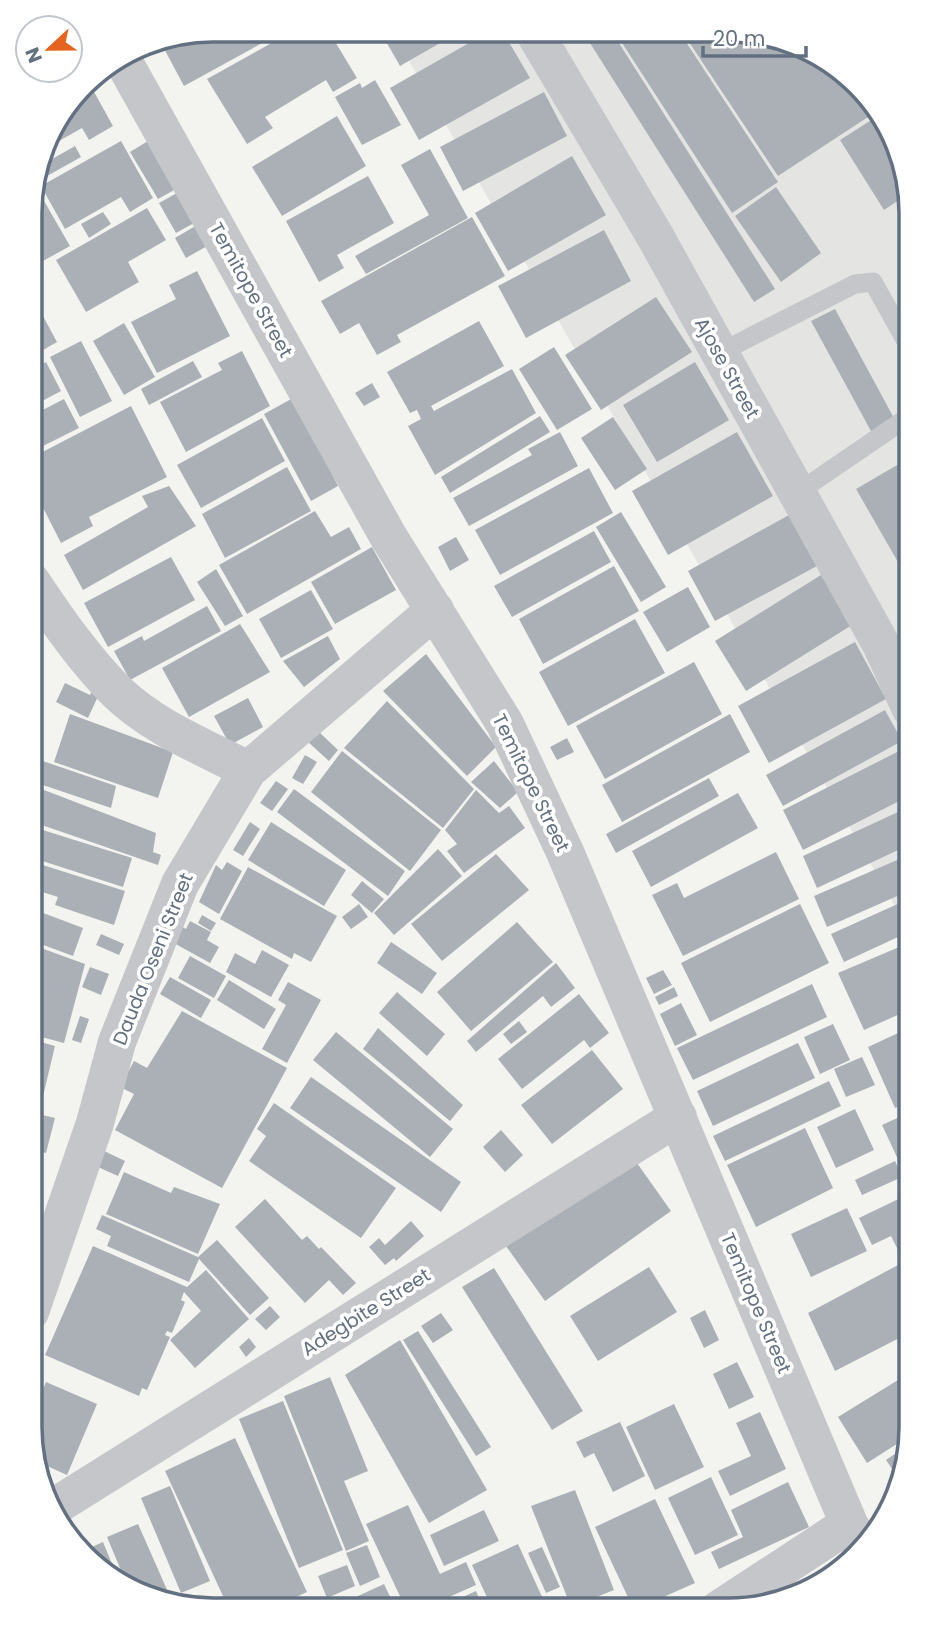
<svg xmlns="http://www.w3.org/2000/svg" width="941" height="1640" viewBox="0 0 941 1640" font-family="Poppins,sans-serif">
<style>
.built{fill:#e4e5e3}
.building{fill:#aab0b6}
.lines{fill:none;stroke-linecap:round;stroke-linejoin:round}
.service{stroke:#c4c6ca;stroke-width:19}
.minor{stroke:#c4c6ca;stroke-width:38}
.labels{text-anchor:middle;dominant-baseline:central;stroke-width:7;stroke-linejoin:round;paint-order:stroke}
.street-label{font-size:19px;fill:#637081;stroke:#fff}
.rim{fill:none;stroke:#637081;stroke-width:3.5}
</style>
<rect width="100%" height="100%" fill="#f3f4f0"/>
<path class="built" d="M392,31l371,2 85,42 53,79 10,59v721z"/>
<path class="building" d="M213,30h73l-102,56 -23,-43 9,-5z
M295,30h33l29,48 -24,14 -7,-12 -61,37 8,11 -26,16 -40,-65z
M380,31h81l-61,35z
M490,31l13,1 27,46 -111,62 -29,-52z
M583,32h29l163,257 -21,13z
M615,32l65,1 98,149 -46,31z
M683,33h80l80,39 28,43 -93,61z
M375,80l26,45 -39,20 -27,-48 25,-14 2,5z
M88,81l25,45 -24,14 -7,-12 -39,22 6,-18z
M544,92l23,44 -104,55 -23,-44z
M337,116l29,50 -84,50 -30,-49z
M876,117l25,37 7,40 -24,16 -44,-70z
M121,141l32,57 -23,14 -9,-15 -56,32 -24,-43z
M148,141l28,48 -18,10 -28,-47z
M75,146l6,11 -48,27 5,-17z
M430,149l38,69 -102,56 -11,-18 74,-41 -28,-50z
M572,156l34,59 -98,56 -33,-58z
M368,176l26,47 -57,32 7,13 -25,14 -33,-61z
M36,187l34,59 -27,15 -12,-20v-51z
M188,187l17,30 -29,16 -17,-30z
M776,187l45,66 -40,29 -46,-66z
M147,208l19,32 -38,22 11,20 -53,30 -30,-52z
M103,212l8,12 -22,14 -8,-14z
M472,217l33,59 -108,59 4,7 -24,13 -18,-32 -19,11 -19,-33z
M204,221l12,20 -30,17 -11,-20z
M604,230l27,51 -105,57 -28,-52z
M31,248l13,24 -13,7z
M197,271l33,65 -73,37 -26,-51 45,-23 -7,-14z
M31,294l26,48 -26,15z
M656,297l36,55 -91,58 -36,-55z
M835,309l60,111 -23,13 -61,-112z
M479,321l25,45 -73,40 3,5 78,-42 24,44 -101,62 -27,-49 13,-7 -4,-9 -7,3 -23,-41z
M124,323l31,54 -31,18 -31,-54z
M81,341l31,60 -32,16 -30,-60z
M554,347l38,62 -35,21 -38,-61z
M242,351l28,55 -84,46 -26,-50 62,-32 -4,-7z
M193,361l9,16 -53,28 -8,-16z
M46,362l15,29 -30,16v-37z
M695,362l34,58 -72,42 -34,-57z
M372,383l8,14 -16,9 -9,-13z
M293,398l45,88 -27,15 -47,-87z
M64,399l15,29 -48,24v-36z
M131,406l36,71 -78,40 4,9 -32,17 -30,-59v-26z
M540,416l10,16 -100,61 -9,-16z
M613,417l34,52 -32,21 -34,-52z
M262,418l23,43 -84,47 -24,-43z
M560,432l18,34 -109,60 -16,-28 79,-43 -4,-6z
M737,432l36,64 -105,59 -36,-64z
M911,457v116l-5,3 -50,-87z
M287,467l24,44 -86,47 -23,-44z
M589,468l24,45 -113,62 -25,-45z
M169,486l27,40 -113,64 -19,-35 84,-48 -6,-11z
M315,511l16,26 18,-10 12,22 -114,65 -28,-49z
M621,512l45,75 -25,15 -45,-75z
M789,515l28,51 -102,55 -27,-50z
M594,531l17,31 -99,55 -18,-31z
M456,537l13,23 -19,11 -12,-24z
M372,547l24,43 -61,34 -24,-42z
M171,557l24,43 -87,47 -24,-44z
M614,566l25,45 -96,53 -24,-45z
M216,569l27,47 -18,10 -28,-44z
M821,575l31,50 -106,66 -31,-50z
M688,587l22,40 -43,25 -24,-40z
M311,590l22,39 -52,29 -22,-39z
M207,606l14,25 -91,49 -16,-29 28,-15 2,5z
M635,619l30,54 -97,53 -29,-54z
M240,624l30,48 -81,45 -27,-49z
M328,636l12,23 -36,28 -21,-26z
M855,642l31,57 -117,64 -31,-57z
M426,654l70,93 -29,29 -84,-85z
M694,662l28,52 -117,65 -29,-53z
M65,683l25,12 2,-5 7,4 -11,24 -32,-16z
M248,698l15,29 -33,18 -16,-29z
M387,701l87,88 -31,39 -99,-80z
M885,710l17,31 -119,65 -17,-31z
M70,714l103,38 -15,46 -104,-36z
M730,714l20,38 -128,70 -20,-37z
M318,731l20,19 -9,11 -21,-19z
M567,738l7,14 -17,8 -7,-13z
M903,749l8,17v29l-108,55 -20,-40z
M342,751l99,79 -31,41 -99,-79z
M305,755l12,7 -14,22 -11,-6z
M31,757l85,29 -5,22 -80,-27z
M494,761l24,31 -18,16 -29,-26z
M709,778l10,18 -103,57 -10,-19z
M276,781l12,8 -16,22 -12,-8z
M31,785l125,48 -3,19 8,3 -3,10 -128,-44z
M294,789l111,82 -17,25 -111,-84z
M476,790l23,23 10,-7 16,22 -61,45 -17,-22 10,-7 -12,-14z
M738,793l20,35 -107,59 -19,-36z
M911,806v38l-94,44 -14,-32z
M250,822l10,7 -17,27 -10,-6z
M271,822l75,48 -22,36 -76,-46z
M30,826l102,32 -9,29 -93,-30z
M438,849l24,27 -68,59 -20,-22z
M776,852l23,47 -116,57 -31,-61 25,-12 7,15z
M496,854l33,36 -87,71 -31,-37z
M911,854v36l-84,37 -13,-31z
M30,861l95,30 -11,34 -59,-20 3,-8 -16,-5 -2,7 -10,-3z
M227,862l15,9 -23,43 -20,-12 17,-37 6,5z
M248,867l89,49 -26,46 -17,-9 -2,6 -72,-40z
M362,881l22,18 -12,14 -21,-18z
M911,898v33l-67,31 -13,-28z
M359,904l9,13 -17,12 -9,-12z
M800,904l29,59 -119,59 -29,-59z
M30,908l53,20 -10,28 -43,-16z
M202,915l14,8 -5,8 -13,-8z
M190,921l21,11 -4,8 12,7 -9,16 -38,-21 9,-16 5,3z
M517,922l36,40 -82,69 -34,-39z
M101,934l23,10 -5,11 -23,-10z
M391,942l46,31 -15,21 -45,-31z
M911,942v67l-47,21 -26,-57z
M30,944l55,20 -21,79 -34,-9z
M262,950l27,15 -18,32 -45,-25 9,-19 20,11z
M190,956l36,20 -12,22 -36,-20z
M556,963l19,25 -24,19 -8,-11 -67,56 -9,-11z
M90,967l19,7 -8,21 -19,-8z
M663,970l9,15 -18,9 -8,-16z
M170,977l41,23 -10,18 -41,-24z
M229,980l47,29 -12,20 -47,-29z
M288,982l33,18 -34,63 -25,-14 24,-44 -8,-5z
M812,984l15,33 -134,63 -16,-32z
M674,987l4,9 -19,9 -4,-8z
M397,992l48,42 -18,22 -48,-43z
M579,994l30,39 -19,15 -6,-8 -62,49 -24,-30z
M681,1003l16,32 -22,11 -15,-32z
M182,1011l105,57 -65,120 -107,-58 19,-36 -14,-7 14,-26 13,7z
M80,1016l9,3 -8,24 -9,-3z
M519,1021l8,11 -16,12 -8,-10z
M833,1024l17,36 -30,14 -16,-37z
M911,1027v74l-16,7 -27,-61z
M378,1028l85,77 -13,16 -87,-72z
M336,1032l117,97 -23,28 -117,-97z
M30,1039l25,7 -15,63 -10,-2z
M798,1043l17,35 -102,48 -16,-35z
M592,1050l31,39 -71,55 -31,-39z
M862,1057l13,28 -29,12 -12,-28z
M311,1077l150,105 -20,30 -151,-104z
M829,1081l12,25 -116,55 -12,-25z
M274,1103l122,85 -35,50 -112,-77 17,-25 -9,-7z
M855,1109l19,41 -38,18 -19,-41z
M30,1112l25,6 -9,35 -16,-4z
M908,1113l3,6 -2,64 -27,-58z
M805,1128l28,60 -77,39 -29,-62z
M501,1130l22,25 -18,17 -22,-25z
M96,1147l29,14 -7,15 -29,-13z
M632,1156l39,55 -126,90 -39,-55z
M895,1161l7,16 -40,18 -7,-15z
M30,1164l8,2 -7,26 -1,-1z
M124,1172l47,21 3,-6 46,17 -22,50 -92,-40z
M911,1193v58l-10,5 -10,-20 -19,9 -13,-27z
M265,1199l37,41 5,-4 12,13 2,-2 35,36 -13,12 -14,-15 -24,23 -70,-76z
M847,1208l20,43 -56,26 -20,-43z
M102,1215l96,42 19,-17 52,58 -19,17 -51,-56 -10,23 -82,-36 4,-10 -15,-7z
M411,1221l13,15 -28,25 -2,-3 -9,7 -16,-18 10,-9 6,7z
M93,1246l94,41 19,-17 43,49 -54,49 -25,-28 31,-29 -17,-19 -3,8 4,2 -13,31 -5,-2 -2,4 5,2 -23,53 -5,-2 -3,8 -94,-41z
M900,1264l11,24v44l-76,39 -27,-58z
M649,1267l28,45 -79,49 -28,-45z
M494,1268l89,143 -31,19 -90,-143z
M270,1306l10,11 -14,13 -11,-11z
M705,1310l14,30 -15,8 -14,-30z
M441,1313l12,17 -20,13 -12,-17z
M418,1331l73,116 -15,9 -73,-116z
M249,1338l7,9 -10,10 -7,-10z
M400,1340l87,150 -58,33 -84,-148z
M737,1362l17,35 -25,12 -16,-35z
M911,1372v63l-44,28 -29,-46z
M330,1377l38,94 -24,10 25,60 -23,10 -62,-155z
M46,1382l51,22 -30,71 -31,-14 -6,-40z
M283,1401l60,149 -44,18 -60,-149z
M674,1404l30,63 -49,23 -29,-63z
M760,1412l26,57 -56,27 -12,-25 33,-15 -15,-33z
M620,1422l25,54 -32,16 -19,-39 -10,5 -8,-16z
M235,1438l72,154 -37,17h-41l-64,-138z
M908,1445l-3,9 -8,22 -11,-16z
M711,1477l27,58 -43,20 -27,-57z
M788,1482l21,45 -90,42 -8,-17 32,-15 -12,-27z
M170,1486l40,95 -29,12 -40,-95z
M575,1490l39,100 -43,17 -40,-101z
M655,1499l40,84 -61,27 -39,-83z
M408,1505l32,69 26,-12 10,23 -54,24h-16l-40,-85z
M484,1510l15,31 -55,25 -14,-31z
M138,1524l34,77 -47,-21 -18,-43z
M103,1542l14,34 -24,-11 -10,-14z
M518,1544l30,66h-55l-21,-45z
M367,1545l13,32 -20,9 -14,-33z
M542,1547l18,40 -14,6 -18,-40z
M347,1565l8,21 -28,12 -9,-22z
M384,1584l12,25h-66z
M476,1591l8,19 -48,-1z
M214,1597l5,12 -31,-1z"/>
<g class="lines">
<path class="service" d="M719,353l136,-69 18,-2 38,68
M797,493l114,-78"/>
<path class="minor" d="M534,32l121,204 227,410 29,63
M121,57l267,479 117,188 60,128 284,672 13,23
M31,581c26,39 53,78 86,111 36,35 87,55 131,78
M30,1312l65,-189 22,-81 63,-158 68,-114 187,-160
M54,1507l624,-390
M718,1610l131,-86"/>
</g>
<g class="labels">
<g class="street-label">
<text transform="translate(251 290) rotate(61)">Temitope Street</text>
<text transform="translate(727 368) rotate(61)">Ajose Street</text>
<text transform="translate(531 783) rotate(64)">Temitope Street</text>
<text transform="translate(153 959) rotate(-68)">Dauda Oseni Street</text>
<text transform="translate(756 1303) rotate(67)">Temitope Street</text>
<text transform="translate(366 1312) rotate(-32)">Adegbite Street</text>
</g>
</g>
<path d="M0 0H941V1640H0ZM213 42H728A171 171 0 0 1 899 213V1427A171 171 0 0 1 728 1598H213A171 171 0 0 1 42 1427V213A171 171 0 0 1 213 42Z" fill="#fff" fill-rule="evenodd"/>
<path class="rim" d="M213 42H728A171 171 0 0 1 899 213V1427A171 171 0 0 1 728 1598H213A171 171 0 0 1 42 1427V213A171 171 0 0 1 213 42Z"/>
<g transform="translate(49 49) rotate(248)"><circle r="33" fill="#ffffff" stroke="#c1c6cd" stroke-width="2"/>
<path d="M0-5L12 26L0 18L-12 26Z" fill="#e46420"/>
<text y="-10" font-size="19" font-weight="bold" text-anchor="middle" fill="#637081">N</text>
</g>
<path d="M703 46v10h103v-10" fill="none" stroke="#637081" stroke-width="3.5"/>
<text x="713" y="46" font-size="21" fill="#637081" stroke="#ffffff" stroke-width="5" paint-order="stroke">20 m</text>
</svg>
